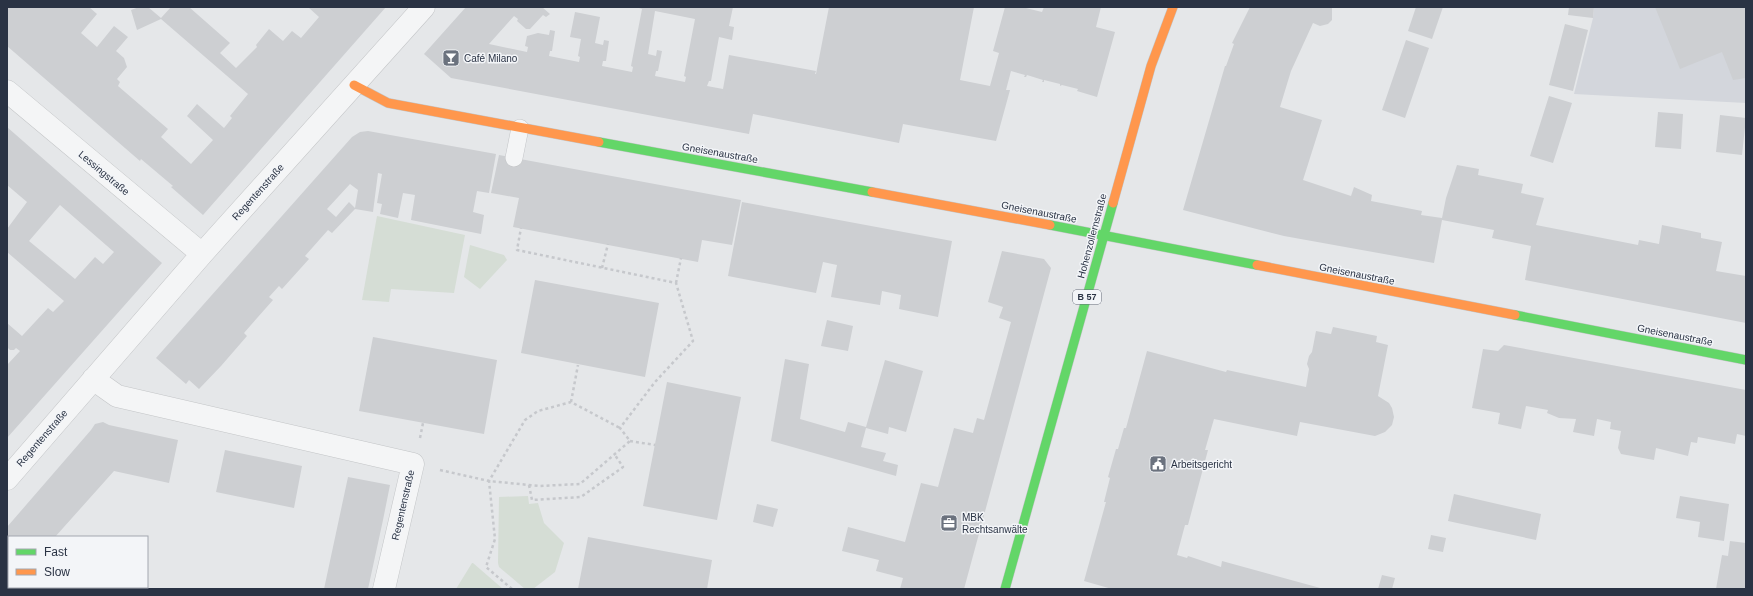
<svg xmlns="http://www.w3.org/2000/svg" width="1753" height="596" viewBox="0 0 1753 596" font-family="Arial,sans-serif">
<style>
.built{fill:#d3d6dc}
.green{fill:#d5ddd5}
.building{fill:#cdcfd2;fill-rule:evenodd}
.lines{fill:none;stroke-linecap:round;stroke-linejoin:round}
.lane-casing{stroke:#c3c5c7;stroke-width:18}
.street-casing{stroke:#c3c5c7;stroke-width:23}
.fast-casing{stroke:#c3c5c7;stroke-width:10}
.slow-casing{stroke:#c3c5c7;stroke-width:10}
.path{stroke:#c6c8cc;stroke-width:2.5;stroke-dasharray:3 3;stroke-linecap:butt}
.lane{stroke:#f4f5f6;stroke-width:17}
.street{stroke:#f4f5f6;stroke-width:22}
.fast{stroke:#63d668;stroke-width:9}
.slow{stroke:#ff974d;stroke-width:9}
.labels{text-anchor:middle;dominant-baseline:central;stroke-width:3;stroke-linejoin:round;paint-order:stroke}
.shield{fill:#f3f5f8;stroke:#666d7a;stroke-width:1}
.shield-label{font-size:9px;font-weight:bold;fill:#2a3344}
.poi-label{font-size:10px;fill:#2a3344;stroke:#f3f5f8;text-anchor:start}
.street-label{font-size:10px;fill:#2a3344;stroke:#f3f5f8}
</style>
<rect width="100%" height="100%" fill="#e5e7e9"/>
<path class="built" d="M1594,7h152v96l-172,-9 19,-76z"/>
<path class="green" d="M377,216l88,19 -11,58 -63,-4 -2,13 -27,-2z
M470,245l34,10 3,5 -27,29 -16,-12z
M528,496l1,8 9,-1 6,20 20,20 -9,29 -22,17h-8l-26,-22 -1,-4 1,-66z
M472,563h1l30,26h-47z"/>
<path class="building" d="M7,7h82l8,7 -16,19 16,14 17,-21 14,11 -12,14 8,7 3,9 -10,12 3,3 -2,4 50,43 -7,8 30,27 22,-24 -26,-24 10,-12 27,24 8,-10 -2,-2 18,-22 -87,-75 -24,11 -6,-20 8,-3h9l13,11 10,-11h18l41,36 -10,10 16,15 21,-21 -1,-2 13,-16 14,12 9,-10 9,7 18,-21 -11,-10h78l-183,208 -32,-28 2,-1 -32,-27 -1,2 -133,-115z
M466,7h76l8,7 -4,3 -3,-2 -13,14h-4l-9,-8 1,-2 -4,-3 -25,28 38,8 1,-5 -3,-1 2,-10 11,-3 11,2 1,-5 5,1 -3,20h-2l-1,5 30,6 1,-5 -2,-1 3,-17 -11,-2 5,-25 25,5 -5,26 8,2 1,-5 5,1 -3,20h-3l-1,5 30,6 1,-5 -2,-1 11,-57 -6,-2h97l-4,19 5,1 -2,13 -13,-3 -8,44h-2l-2,5 16,3 6,-34 87,16 -1,3h1l13,-67h145l-14,73 30,6 9,-33 -6,-2 12,-44h17l20,5 2,-5h57l-5,20 19,5 -18,65 -20,-6 1,-2 -16,-4 -2,1v-2l-16,-4v2h-2l1,-2 -16,-5 -1,2h-2l1,-2 -14,-4 -5,19h4l-14,51 -93,-17 -4,19 -146,-29 -4,20 -298,-56 -27,-24zM655,11l40,8 -11,57 2,1 -1,5 -30,-6 1,-5h2l4,-20 -5,-1 -1,6 -8,-2z
M1250,7h82v13l-4,4 -8,2 -7,-3 -22,48 -11,36 42,13 -19,60 48,16 3,-9 18,8 -1,6 51,10 -1,4 21,3 4,-20 11,-33 22,4 -1,6 45,9 -2,9 23,5 -8,27 102,20 1,-5 20,4 3,-19 39,8v5l21,4 -6,29 30,5v47l-221,-43 6,-34 -39,-8 2,-8 -52,-10 -8,43 -150,-27 -101,-26 42,-144h1l8,-22 -2,-1z
M1416,7h27l-11,32 -24,-8z
M1569,7h25l-1,11 -25,-3z
M1655,7h91v71l-13,2 -11,-28 -42,17z
M1565,24l23,6 -15,61 -24,-6z
M1406,40l23,8 -24,70 -23,-8z
M1549,96l23,7 -19,60 -23,-7z
M1658,112l25,2 -2,35 -26,-2z
M1720,115l26,3 -4,37 -26,-3z
M7,127l155,136 -155,175v-73l13,-14 -4,-3 -2,2h-4l-3,-3v-24l15,13 26,-28 5,4 11,-11 -57,-49v-23l20,-27 -20,-17zM60,205l54,47 -11,12 -8,-7 -20,22 -46,-38z
M368,131l128,23 -7,39 -12,-2 -4,21 11,3 -3,19 -70,-14 4,-25 -12,-2 -5,25 -18,-4 2,-10 -5,-1 5,-29 -4,-1 -5,39 -18,-3 -23,24 -4,-3 -23,26 4,3 -27,30 -3,-3 -10,11 4,3 -29,33 3,3 -26,30 -22,23 -10,-9 -3,4 -30,-26 196,-221 8,-5zM350,184l8,6 -3,18 -6,-6 -13,15 -9,-8z
M499,155l242,45 -9,45 -30,-5 -4,22 -185,-35 6,-29 -28,-5z
M742,202l210,39 -14,76 -39,-8 2,-14 -19,-4 -2,14 -49,-8 6,-32 -14,-3 -7,31 -88,-17z
M1002,251l42,8 7,9 -87,321h-64l3,-11 -27,-7 3,-11 -37,-9 6,-24 57,15 16,-59 17,4 16,-59 19,5 4,-15 7,2 27,-98 -12,-4 4,-11 -15,-5z
M535,280l124,23 -14,74 -124,-24z
M827,320l26,6 -5,25 -27,-5z
M1333,327l44,9 -1,6 12,3 -10,51 11,7 3,5 2,9 -2,8 -7,7 -10,4 -75,-14 -3,14 -83,-17 -9,31h3l-20,75h-3l-8,30 10,3 1,-2 33,11 1,-6 102,28h-212l-28,-8 22,-79h-2l6,-24 -2,-1 8,-28h2l6,-21h2l21,-77 79,21 1,-2 79,17 3,-18 -2,-5 2,-8 3,-4 4,-21 15,3z
M373,337l124,23 -13,74 -125,-23z
M1504,345l242,45v46l-9,-2 -2,10 -37,-7 -1,6 -6,-1 -3,14 -32,-8 -2,12 -33,-6 -3,-6 3,-17 -11,-2 1,-7 -14,-3 -3,17 -21,-4 3,-13 -17,-1 -12,-5 1,-3 -22,-4 -5,23 -23,-5 2,-11 -28,-5 11,-59 15,2z
M785,359l24,5 -9,55 45,13 3,-10 18,5 19,-67 38,11 -17,61 -17,-5 -1,7 -22,-6 -5,19 25,6 -3,8 15,4 -2,11 -125,-35z
M667,382l74,15 -24,123 -74,-14z
M103,422l6,3 69,15 -9,43 -55,-12 -59,66h-46v50h42l-1,2h-43v-62l84,-97 4,-6z
M225,450l77,16 -8,42 -78,-16z
M348,477l42,8 -7,35 -15,69h-44z
M1454,494l87,20 -5,26 -88,-19z
M1680,496l49,8 -5,37 -26,-4 2,-15 -24,-4z
M757,504l21,5 -5,18 -20,-5z
M1431,535l15,3 -3,14 -15,-3z
M588,537l124,23 -5,29h-129z
M1730,541l16,2v46h-30l6,-34 6,1z
M1382,575l13,3 -3,11h-14z"/>
<g class="lines">
<g class="lane-casing">
<path id="lane" d="M514,158l6,-30"/>
</g>
<g class="street-casing">
<path id="street" d="M7,91l195,163
M93,379l24,17 296,68 -29,125
M7,479l195,-225 222,-247"/>
</g>
<g class="fast-casing">
<path id="fast" d="M599,142l273,50
M1050,225l207,40
M1515,315l231,45
M1005,589l108,-386"/>
</g>
<g class="slow-casing">
<path id="slow" d="M354,85l34,18 211,39
M872,192l178,33
M1113,203l38,-137 22,-59
M1257,265l258,50"/>
</g>
<path class="path" d="M602,268l6,-24
M676,283l5,-25
M571,402l7,-37
M420,438l3,-15
M630,441l25,4
M440,470l49,11 50,5 41,-2 50,-43 -10,-13 35,-46 38,-41 -17,-58 -159,-33 4,-22
M529,485l3,15 49,-3 42,-30 -8,-12
M512,589l-26,-22 9,-28 -6,-58 36,-61 13,-9 33,-9 49,26"/>
<use href="#lane" class="lane"/>
<use href="#street" class="street"/>
<use href="#fast" class="fast"/>
<use href="#slow" class="slow"/>
</g>
<defs>
<g id="bar-square" transform="scale(0.9)"><rect x="-9" y="-9" width="18" height="18" rx="4" fill="#6b727e" stroke="#f3f5f8"/><path d="M-6-5H6L.8 .8V4.5H3.5V6h-7V4.5H-.8V.8Z" fill="#fff"/></g>
<g id="civic-square" transform="scale(0.9)"><rect x="-9" y="-9" width="18" height="18" rx="4" fill="#6b727e" stroke="#f3f5f8"/><path d="M-.6-6.5H3V-4.5H.6V-3L4-1V1h2V6H-6V1h2V-1L-.6-3ZM-1.2 2.5V6h2.4V2.5Z" fill="#fff"/></g>
<g id="office-square" transform="scale(0.9)"><rect x="-9" y="-9" width="18" height="18" rx="4" fill="#6b727e" stroke="#f3f5f8"/><path d="M-6-3h4V-5.5h4V-3h4V5H-6ZM-1-4.5V-3h2v-1.5ZM-6 0V1H6V0Z" fill="#fff"/></g>
</defs>
<g fill-rule="evenodd">
<use href="#bar-square" x="451" y="58"/>
<use href="#civic-square" x="1158" y="464"/>
<use href="#office-square" x="949" y="523"/>
</g>
<g class="labels">
<rect class="shield" x="1073" y="290" width="28" height="14" rx="3"/>
<g class="shield-label">
<text x="1087" y="297">B 57</text>
</g>
<g class="poi-label">
<text x="464" y="58">Café Milano</text>
<text x="1171" y="464">Arbeitsgericht</text>
<text x="962" y="517">MBK<tspan x="962" dy="12">Rechtsanwälte</tspan></text>
</g>
<g class="street-label">
<text transform="translate(720 153) rotate(10)">Gneisenaustraße</text>
<text transform="translate(104 173) rotate(40)">Lessingstraße</text>
<text transform="translate(258 192) rotate(-48)">Regentenstraße</text>
<text transform="translate(1039 212) rotate(11)">Gneisenaustraße</text>
<text transform="translate(1092 236) rotate(-75)">Hohenzollernstraße</text>
<text transform="translate(1357 274) rotate(11)">Gneisenaustraße</text>
<text transform="translate(1675 335) rotate(11)">Gneisenaustraße</text>
<text transform="translate(42 438) rotate(-49)">Regentenstraße</text>
<text transform="translate(403 505) rotate(-77)">Regentenstraße</text>
</g>
</g>
<rect width="1753" height="596" fill="none" stroke="#2a3344" stroke-width="16"/>
<rect x="8" y="536" width="140" height="52" fill="#f3f5f8" stroke="#a3a7b0"/>
<rect x="16" y="549" width="20" height="6" fill="#63d668" stroke="#a3a7b0"/>
<text x="44" y="556" font-size="12" fill="#2a3344">Fast</text>
<rect x="16" y="569" width="20" height="6" fill="#ff974d" stroke="#a3a7b0"/>
<text x="44" y="576" font-size="12" fill="#2a3344">Slow</text>
</svg>
